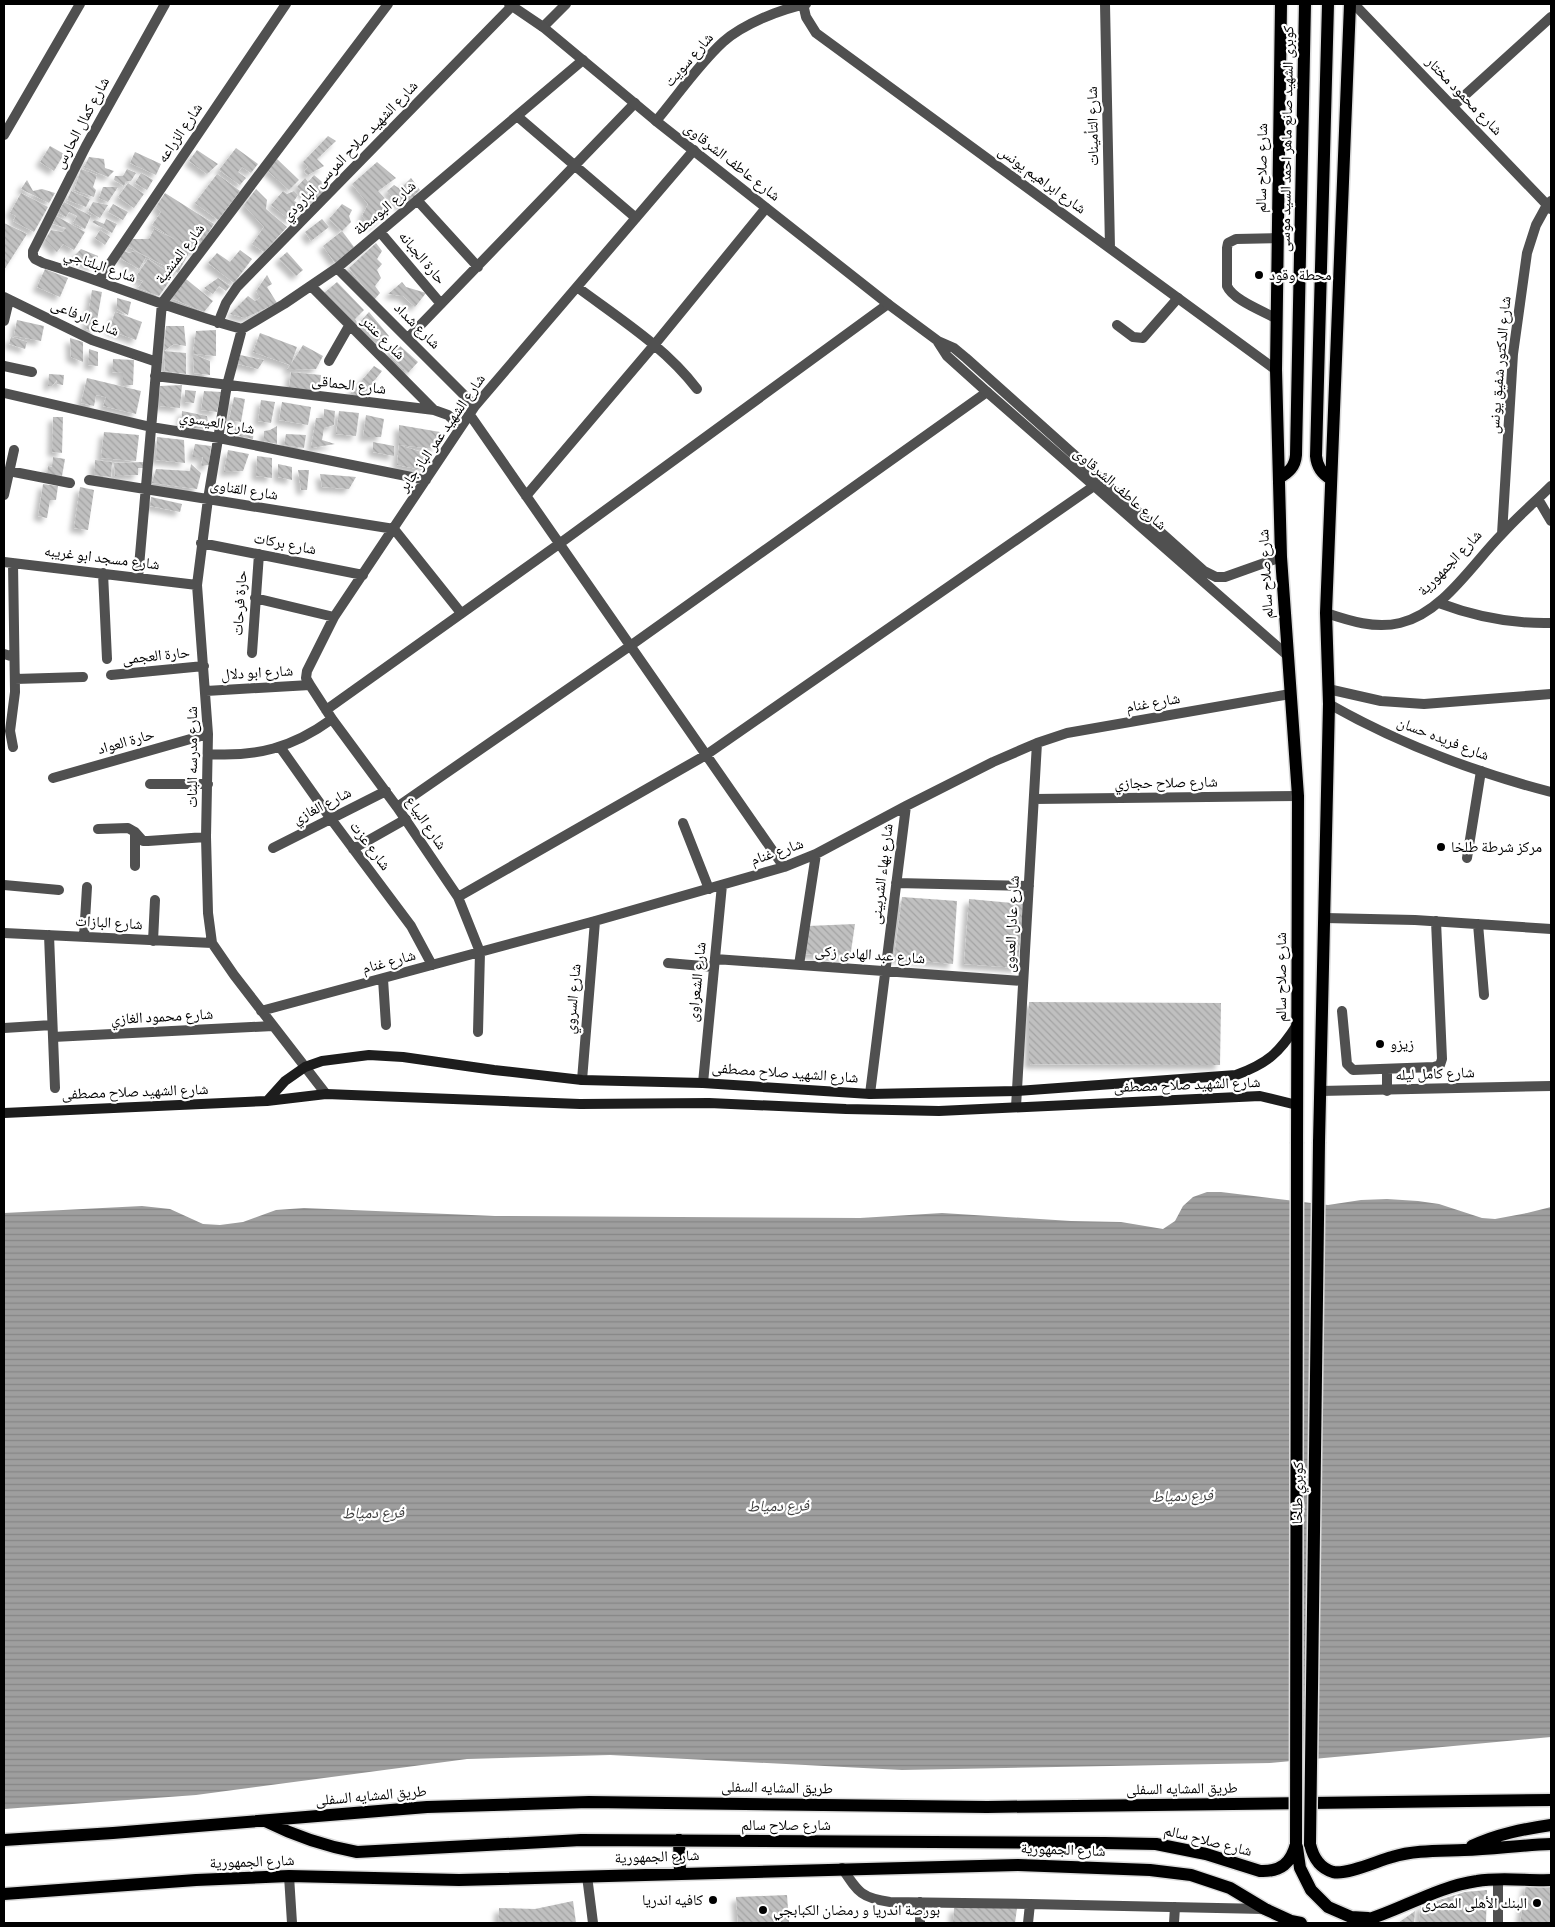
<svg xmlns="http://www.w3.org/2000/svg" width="1555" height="1927" viewBox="0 0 1555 1927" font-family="'Source Sans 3','Noto Naskh Arabic',sans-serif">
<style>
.water{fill:url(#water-rules)}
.building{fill:url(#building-back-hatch);filter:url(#shadow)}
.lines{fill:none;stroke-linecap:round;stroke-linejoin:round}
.primary-casing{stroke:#dbdbdb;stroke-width:15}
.service{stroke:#505050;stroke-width:10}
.minor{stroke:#505050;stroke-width:10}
.tertiary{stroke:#505050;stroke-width:10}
.secondary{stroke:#1d1d1d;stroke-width:10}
.primary{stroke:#000;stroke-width:12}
.primary-bridge-casing{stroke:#dbdbdb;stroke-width:15;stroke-linecap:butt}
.primary-bridge{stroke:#000;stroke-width:12}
.poi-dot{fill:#000;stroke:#fff;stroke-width:2}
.labels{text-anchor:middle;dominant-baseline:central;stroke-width:4.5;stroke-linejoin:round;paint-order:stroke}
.street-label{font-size:15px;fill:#000;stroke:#fff}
.poi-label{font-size:15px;fill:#000;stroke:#fff;text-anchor:start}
.water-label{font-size:16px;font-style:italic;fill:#3f3f3f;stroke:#fff}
</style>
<defs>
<pattern id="water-rules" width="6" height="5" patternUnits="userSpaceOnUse" patternTransform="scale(1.25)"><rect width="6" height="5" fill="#9e9e9e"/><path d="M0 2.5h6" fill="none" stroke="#868686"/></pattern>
<pattern id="building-back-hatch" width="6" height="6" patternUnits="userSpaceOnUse" patternTransform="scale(1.25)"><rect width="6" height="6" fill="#c0c0c0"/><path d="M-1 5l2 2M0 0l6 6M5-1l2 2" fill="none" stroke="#a3a3a3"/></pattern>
<filter id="shadow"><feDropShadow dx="-4.5" dy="4.5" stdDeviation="2.5" flood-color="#0004"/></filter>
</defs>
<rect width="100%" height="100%" fill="#fff"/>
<path class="water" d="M1207,1192h14l107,13 33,-5 26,-1 31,2 21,3 43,14 13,1 32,-6 24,-6v530l-281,26 -368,7 -292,-15 -143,4 -271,36 -192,14v-596l138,-7 28,3 33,15 17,1 23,-3 33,-12 28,-2 191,8 365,2 82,-5 129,8 50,1 42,7 12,-8 8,-15 10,-9z"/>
<path class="building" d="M328,136l8,5 -19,18 7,7 -16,9 -4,-3 4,-5 -5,-5z
M50,146l14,8 -10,17 -14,-9z
M236,148l22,16 -7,9 -9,-6 -4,5 8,6 -6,7 -21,-15z
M197,150l21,14 -11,10 -18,-13z
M135,152l26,12 -5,11 -26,-12z
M89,157l15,2 1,9 9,3 -6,6 -24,-10z
M277,159l22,21 -10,10 -22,-20z
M377,162l19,16 -18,13 14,15 -20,21 -10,-11 6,-12 -16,-20z
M81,169l16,6 -4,12 3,3 -2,7 -20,-7z
M127,169l9,4 -5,8h-5l-2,5 -10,-6 1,-4h8z
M141,173l12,7 -6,10 -12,-7z
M217,174l23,17 -22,29 -23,-17z
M314,175l14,12 -15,16 -16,-16 8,-9 3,4z
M411,178l9,12 -18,17 -15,-16 7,-6 6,4z
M27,180l6,11 9,-2 13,4 -6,10 -28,-14z
M128,183l16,11 -10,14 -16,-11z
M103,187h15l-10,15 -9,-4z
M256,189l11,11 -1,9 21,18 -23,25 -12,-8 12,-17 -20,-22z
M71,191l19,8 -4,8 -19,-7z
M283,191l4,3 7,-3 4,4 -4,6 11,5 -15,14 -19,-15z
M21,193l27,14 -14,25 -21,-11 3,-5 -6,-3z
M165,193l49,31 -18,28 -5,-3 -13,24 -51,-27 6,-7h16l5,-10 22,11 -24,-15 9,-13 -5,-5z
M64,202l27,14 -6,13 -12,-6 4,-7 -8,-4 -3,5 -8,-4z
M93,202l15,3 -8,13 -12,-7z
M113,204l15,8 -5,8 -15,-8z
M342,204l10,6 -3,6 2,6 -9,9 -13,-12z
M56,216l29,16 -11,18 -11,-6 -6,8 -12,-12 6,-10 11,2 4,-4 -13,-4z
M106,219l11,5 -5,9 -20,-11 3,-2 9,4z
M322,219l7,8 -18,14 -6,-9z
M4,223l23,11 -23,36z
M100,230l10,7 -5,8 -10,-7z
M342,231l12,16 -19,16 -12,-17z
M376,243l6,8 -5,8 5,5 -5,6 4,8 -6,8 5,7 -6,7 -25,-32z
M81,249l17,7 -5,11 -21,-9z
M240,250l12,9 -18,24 -26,-20 9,-10 13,9z
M124,251l5,2 6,-2 11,6 -7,12 -19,-11z
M287,252l16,18 -7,6 -17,-17z
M148,259l25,17 -14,20 -21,-8 5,-7 -8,-3z
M45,269l23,9 -8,19 -23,-10z
M267,275l5,9 -5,3 10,16 -32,15 -15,-4 18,-18 7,5 5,-3 -4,-7z
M218,278l12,8 -4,5 -7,-5 -6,8 -9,-6z
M186,279l27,22 -9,11 -33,-14z
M337,282l27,28 -9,9 3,5 11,-12 20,24 -11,8 -6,-3 -48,-48z
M402,282l4,5 20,6 -11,14 -12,-11 -15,-2z
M92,290l10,2 -7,39 -9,-2z
M117,298l14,4 -3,13 -11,-6z
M115,312l27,10 -6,18 -27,-10z
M17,320l27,6 -3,15 -27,-5z
M166,326h18l2,20 -12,-2 -10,7z
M216,330v26l-23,-2 3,-23z
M260,333l37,14 -6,17 12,-19 20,11 -7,13 -29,1 3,-5 -37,-13z
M11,337l16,5 -2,7 -16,-5z
M70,338l13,4v20l-12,-5z
M398,344l20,18 -10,11 -20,-19z
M89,349l9,3v14l-10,-1z
M164,351l22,2v21l-21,-3z
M193,354l17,7v14l-16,-2z
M240,355l24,5 -6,9 -20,-5z
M113,359l21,1 -1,25h-10v-12l-11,-1z
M374,366l8,5 -21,27 -11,-4z
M291,372l30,3 -2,16 -30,-3z
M49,374l15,1 -1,10 -6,-1v-4l-5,6h-4z
M87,378l54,13 -5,23 -33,-8 3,-9 -10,-2 -2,11 -13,-3z
M182,385l-2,23 -20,-2v-20z
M185,390l11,1 -2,12 -9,-1z
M204,391l17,1 -4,20 -16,-2z
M234,397l11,2 -4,23 -12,-2z
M261,400l14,2 -4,21 -13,-2z
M282,402l29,5 -3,18 -29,-5z
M324,409l11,2 -1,14 -10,3 -2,12 13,4 -24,4 5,-30h8z
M182,411l25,5 2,13 -28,-2z
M339,411l20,2 -3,23 -20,-2z
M366,415l18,4 -3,18h-18z
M53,417h10l-1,36 -10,-1z
M399,425l41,7 -6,17 -35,-4z
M277,426v18l-13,-3v-10l6,-1z
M235,427h19l-1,12 -19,-4z
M104,432l35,3 -3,26 -35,-3z
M286,434l20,1 -2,13 -20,-3z
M157,437l27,3 1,23 -29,-3z
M373,442l21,4v10l-21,-4z
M195,444l16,2 -2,19 -8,1 2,-9h-11z
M399,445l32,10 -9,15 -25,-5z
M228,450l21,4 -6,17 -19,1z
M257,456l15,2v20l-16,-2z
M53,457l12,2 -3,17 -15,-2 1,-8 4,1z
M95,460l17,2 -1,15 -17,-2z
M143,462v6h-5v7l-23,1 -1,-13z
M191,464l10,9 -4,16 -45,-6 4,-14 34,2z
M278,464l14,3v13l-14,-3z
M298,470h11l-2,20h-6z
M320,474l36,3 -7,12 -27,-2z
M43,484l15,2 -2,14h-6l-3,18 -9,-2z
M80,487l14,3 -6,40 -14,-2z
M151,497l31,7 -2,8 -30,-6z
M902,897l55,4 -4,63 -59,-6z
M969,899l54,5 -5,64 -54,-4z
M855,924l-5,34 -45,-4 3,-28z
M1029,1002l192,1 -1,62 -191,-1z
M1526,1884h25v39h-31z
M1487,1890l-1,33h-67l1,-17 45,-14z
M787,1895l2,28h-51l-2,-26z
M573,1901l3,22h-78l1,-15 36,1z
M954,1908h63l-2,15h-62z
M1415,1911l-1,12h-16z"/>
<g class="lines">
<g class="primary-casing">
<path id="primary" d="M1281,4l-5,366 5,187 17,239 -1,346
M1328,4l-12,452c1,11 6,18 15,23
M1279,478c10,-6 16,-11 17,-23l9,-451
M1319,1142l10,-438 -3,-91 24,-609
M265,1821c30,15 59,25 92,31l224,-12 524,3 51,1 50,10 54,17c21,1 31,-8 36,-27
M4,1840l109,-7 314,-26 162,-5 398,5 564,-7
M679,1840l1,33
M1310,1844c3,13 9,24 23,28 15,3 44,-11 59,-15 23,-7 48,-6 72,-7 29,-1 58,-5 87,-6
M1472,1846c25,-12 52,-17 79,-21
M1297,1847l3,21 11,22 17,17 23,10 17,1
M4,1894l192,-14 93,-4 170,4 559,-15 132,5 41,5 39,13 35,21 26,12 10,2
M1357,1923c41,-11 78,-36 120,-42 22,-4 52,0 74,-1"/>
</g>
<path class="service" d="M1277,319c-14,-8 -44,-19 -50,-33v-38l1,-5 8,-4 42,-1
M1117,325l16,12 10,1 35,-40
M683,823l26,66
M1467,858l14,-87
M1325,918l90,2 136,9
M1478,924l6,71
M1342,1011l5,53 6,6 81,-3 6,-2 2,-6 -6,-138
M1387,1091v-22
M842,1868c16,24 19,30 48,34l140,2 -2,19
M1030,1904l234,5
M920,1923v-21
M1174,1923l1,-16"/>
<path class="minor" d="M165,4l-79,142 -53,105v5l2,3 8,4c66,20 131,48 199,66
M803,4l3,13 10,16 460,337
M1105,4l5,244
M1354,4l197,205
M543,27l23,-23
M1453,106l98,-89
M517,116l119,102
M656,121c22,-26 42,-56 67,-79 20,-18 58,-33 83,-38
M4,135l76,-131
M417,200l61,67
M380,232l61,72
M337,268l138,138
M99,280l187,-276
M311,286l123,124
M577,287c43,32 88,60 120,102
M4,297l88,43 65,22
M4,321l5,-21
M218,323l8,-20 11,-16 275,-281
M408,338l227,-235
M329,361l20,-35
M4,366l28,6
M155,376l279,34 14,5 13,12
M4,393l147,34 68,11 207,42
M470,415l314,452
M9,471l61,12
M89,480l305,49 67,84
M4,495l10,-45
M526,496l129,-152 111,-136
M1538,499l13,22
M1502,534l11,-180 14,-101 9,-28 11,-20 4,-4
M201,543l162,32
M4,562l193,23
M103,573l4,86
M138,578l24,-275 226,-299
M255,598l79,19
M1439,603c37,14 72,21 112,20
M1326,613c24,8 49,16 74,10 43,-10 73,-60 102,-89 15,-17 33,-32 49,-48
M252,653l7,-99
M4,654l10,3
M111,675l93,-9
M15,679l68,-2
M1328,689l53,12 43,3 127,-10
M206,691l104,-6
M1329,704c69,39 145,68 222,88
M326,710l233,-166 329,-240
M13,747l-3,-16 5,-39 -2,-129
M280,747l51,72 80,107 21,39
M208,754c49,3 84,-6 124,-35
M53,778l155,-44
M150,784h58
M1034,799l264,-3
M397,807l233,-161 357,-254
M98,829l30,-1 7,4 8,9h5l58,-4
M273,848l113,-57
M353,849l53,-30
M135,866v-34
M896,883l133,3
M4,885l55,5
M458,897l248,-142 388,-269
M4,933l208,10
M49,935l6,153
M84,937l3,-50
M153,941l2,-41
M715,959l308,22
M668,963l46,4
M799,965l17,-111
M383,979l3,46
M261,1011l334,-90 189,-54 32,-13 90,-48 87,-44 44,-19 30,-10 223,-39
M4,1028l48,-3
M478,1032l2,-80 -22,-55 -61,-90 -65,-88 -22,-34 -4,-7 1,-7 27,-54 141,-211 219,-256
M53,1037l220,-11
M582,1080l13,-159
M703,1083l19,-198
M326,1094l-92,-119 -22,-32 -4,-30 -2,-76 2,-103 -11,-149 11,-86 19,-114 15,-56 42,-25 53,-36 246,-208
M870,1094l36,-288
M1016,1107l21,-364
M289,1876l3,47
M1498,1923v-43"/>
<path class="tertiary" d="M509,4l34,23 113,94 232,183 50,37 16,7 12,10 238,213 12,6h9l56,-20
M938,342l9,14 40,36 300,263
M1320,1091l231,-5
M587,1876l6,47"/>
<path class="secondary" d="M267,1101l18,-20 20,-14 17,-6 47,-6 34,2 91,13 88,10 121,3 167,11 147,-3 219,-16c32,-12 43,-22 61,-50
M4,1113l263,-12 59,-7 254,10 129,-1 137,6 93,2 321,-15 37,9"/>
<use href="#primary" class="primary"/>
<g class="primary-bridge-casing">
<path id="primary-bridge" d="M1296,1844l1,-702
M1310,1844l9,-702"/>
</g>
<use href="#primary-bridge" class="primary-bridge"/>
</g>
<g class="poi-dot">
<circle cx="1259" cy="275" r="5"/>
<circle cx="1441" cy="847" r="5"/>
<circle cx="1380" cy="1044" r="5"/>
<circle cx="713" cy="1900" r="5"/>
<circle cx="1537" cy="1903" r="5"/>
<circle cx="763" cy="1910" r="5"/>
</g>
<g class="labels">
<g class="street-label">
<text transform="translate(689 60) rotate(-49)">شارع سويت</text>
<text transform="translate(1464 96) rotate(46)">شارع محمود مختار</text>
<text transform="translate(82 123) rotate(-62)">شارع كمال الحارس</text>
<text transform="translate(1093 126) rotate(-91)">شارع التأمينات</text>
<text transform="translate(180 133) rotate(-56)">شارع الزراعه</text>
<text transform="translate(1287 139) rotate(-89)">كوبرى الشهيد صانع ماهر احمد السيد موسى</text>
<text transform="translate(350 151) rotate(-46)">شارع الشهيد صلاح المرسى البارودي</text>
<text transform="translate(732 162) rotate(38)">شارع عاطف الشرقاوى</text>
<text transform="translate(1262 168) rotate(-89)">شارع صلاح سالم</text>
<text transform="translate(1042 180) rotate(36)">شارع ابراهيم يونس</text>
<text transform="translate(385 208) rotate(-40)">شارع البوسطة</text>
<text transform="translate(180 254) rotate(-53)">شارع المنشية</text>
<text transform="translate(422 258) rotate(50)">حارة الجبانه</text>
<text transform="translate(100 266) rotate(19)">شارع البلتاجي</text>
<text transform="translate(85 318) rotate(23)">شارع الرفاعى</text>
<text transform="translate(417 326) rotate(45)">شارع شداد</text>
<text transform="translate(383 338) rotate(45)">شارع عنتر</text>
<text transform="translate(1500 365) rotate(-85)">شارع الدكتور شفيق يونس</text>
<text transform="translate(349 385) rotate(7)">شارع الحماقى</text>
<text transform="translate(217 423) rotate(10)">شارع العيسوي</text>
<text transform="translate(442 433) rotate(-55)">شارع الشهيد عمر الباز جابر</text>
<text transform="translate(1120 489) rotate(41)">شارع عاطف الشرقاوى</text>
<text transform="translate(244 490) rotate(9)">شارع القناوى</text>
<text transform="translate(285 544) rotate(11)">شارع بركات</text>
<text transform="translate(102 558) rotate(7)">شارع مسجد ابو غريبه</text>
<text transform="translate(1450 563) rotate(-46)">شارع الجمهورية</text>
<text transform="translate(1266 574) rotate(-93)">شارع صلاح سالم</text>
<text transform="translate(240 603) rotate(-86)">حارة فرحات</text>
<text transform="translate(156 656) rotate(-6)">حارة العجمى</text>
<text transform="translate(257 673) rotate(-3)">شارع ابو دلال</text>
<text transform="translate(1153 703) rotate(-10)">شارع غنام</text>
<text transform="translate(1443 739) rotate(21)">شارع فريده حسان</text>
<text transform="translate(126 742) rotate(-16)">حارة العواد</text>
<text transform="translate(192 757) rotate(-90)">شارع مدرسه البنات</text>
<text transform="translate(1166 783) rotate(-1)">شارع صلاح حجازي</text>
<text transform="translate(322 806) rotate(-27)">شارع الغازي</text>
<text transform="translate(426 823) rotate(56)">شارع البياع</text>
<text transform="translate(370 846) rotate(53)">شارع عزت</text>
<text transform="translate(777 852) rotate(-19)">شارع غنام</text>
<text transform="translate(882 874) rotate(-83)">شارع بهاء الشربينى</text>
<text transform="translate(109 923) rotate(3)">شارع البازات</text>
<text transform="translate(1012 924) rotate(-87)">شارع عادل العدوى</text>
<text transform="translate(870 955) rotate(4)">شارع عبد الهادى زكى</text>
<text transform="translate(389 962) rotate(-15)">شارع غنام</text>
<text transform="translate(1281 977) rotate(-90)">شارع صلاح سالم</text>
<text transform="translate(697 982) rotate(-84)">شارع الشعراوى</text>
<text transform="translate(573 999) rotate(-85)">شارع السروي</text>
<text transform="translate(162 1017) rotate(-3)">شارع محمود الغازي</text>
<text transform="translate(785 1073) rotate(4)">شارع الشهيد صلاح مصطفى</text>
<text transform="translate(1435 1074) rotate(-2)">شارع كامل ليله</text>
<text transform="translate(1187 1085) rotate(-2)">شارع الشهيد صلاح مصطفى</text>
<text transform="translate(135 1092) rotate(-2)">شارع الشهيد صلاح مصطفى</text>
<text transform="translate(1298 1493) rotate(-89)">كوبري طلخا</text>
<text transform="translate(777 1788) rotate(1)">طريق المشايه السفلى</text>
<text transform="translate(1182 1789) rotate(-1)">طريق المشايه السفلى</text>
<text transform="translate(371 1796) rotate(-5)">طريق المشايه السفلى</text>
<text x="786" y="1825">شارع صلاح سالم</text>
<text transform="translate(1208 1841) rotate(14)">شارع صلاح سالم</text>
<text transform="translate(1063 1850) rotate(2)">شارع الجمهورية</text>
<text transform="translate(657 1857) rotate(-2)">شارع الجمهورية</text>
<text transform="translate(252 1862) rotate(-2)">شارع الجمهورية</text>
</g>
<g class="poi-label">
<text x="1269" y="275">محطة وقود</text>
<text x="1451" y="847">مركز شرطة طلخا</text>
<text x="1390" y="1044">زيزو</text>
<text x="703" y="1900" text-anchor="end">كافيه اندريا</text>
<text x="1527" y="1903" text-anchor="end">البنك الأهلى المصرى</text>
<text x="773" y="1910">بورصة اندريا و رمضان الكبابجي</text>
</g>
<g class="water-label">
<text transform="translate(1182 1496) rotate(-2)">فرع دمياط</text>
<text transform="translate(778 1506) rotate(-1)">فرع دمياط</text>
<text transform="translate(373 1513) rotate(-1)">فرع دمياط</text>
</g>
</g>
<rect width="1555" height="1927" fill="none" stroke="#000000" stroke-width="10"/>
</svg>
